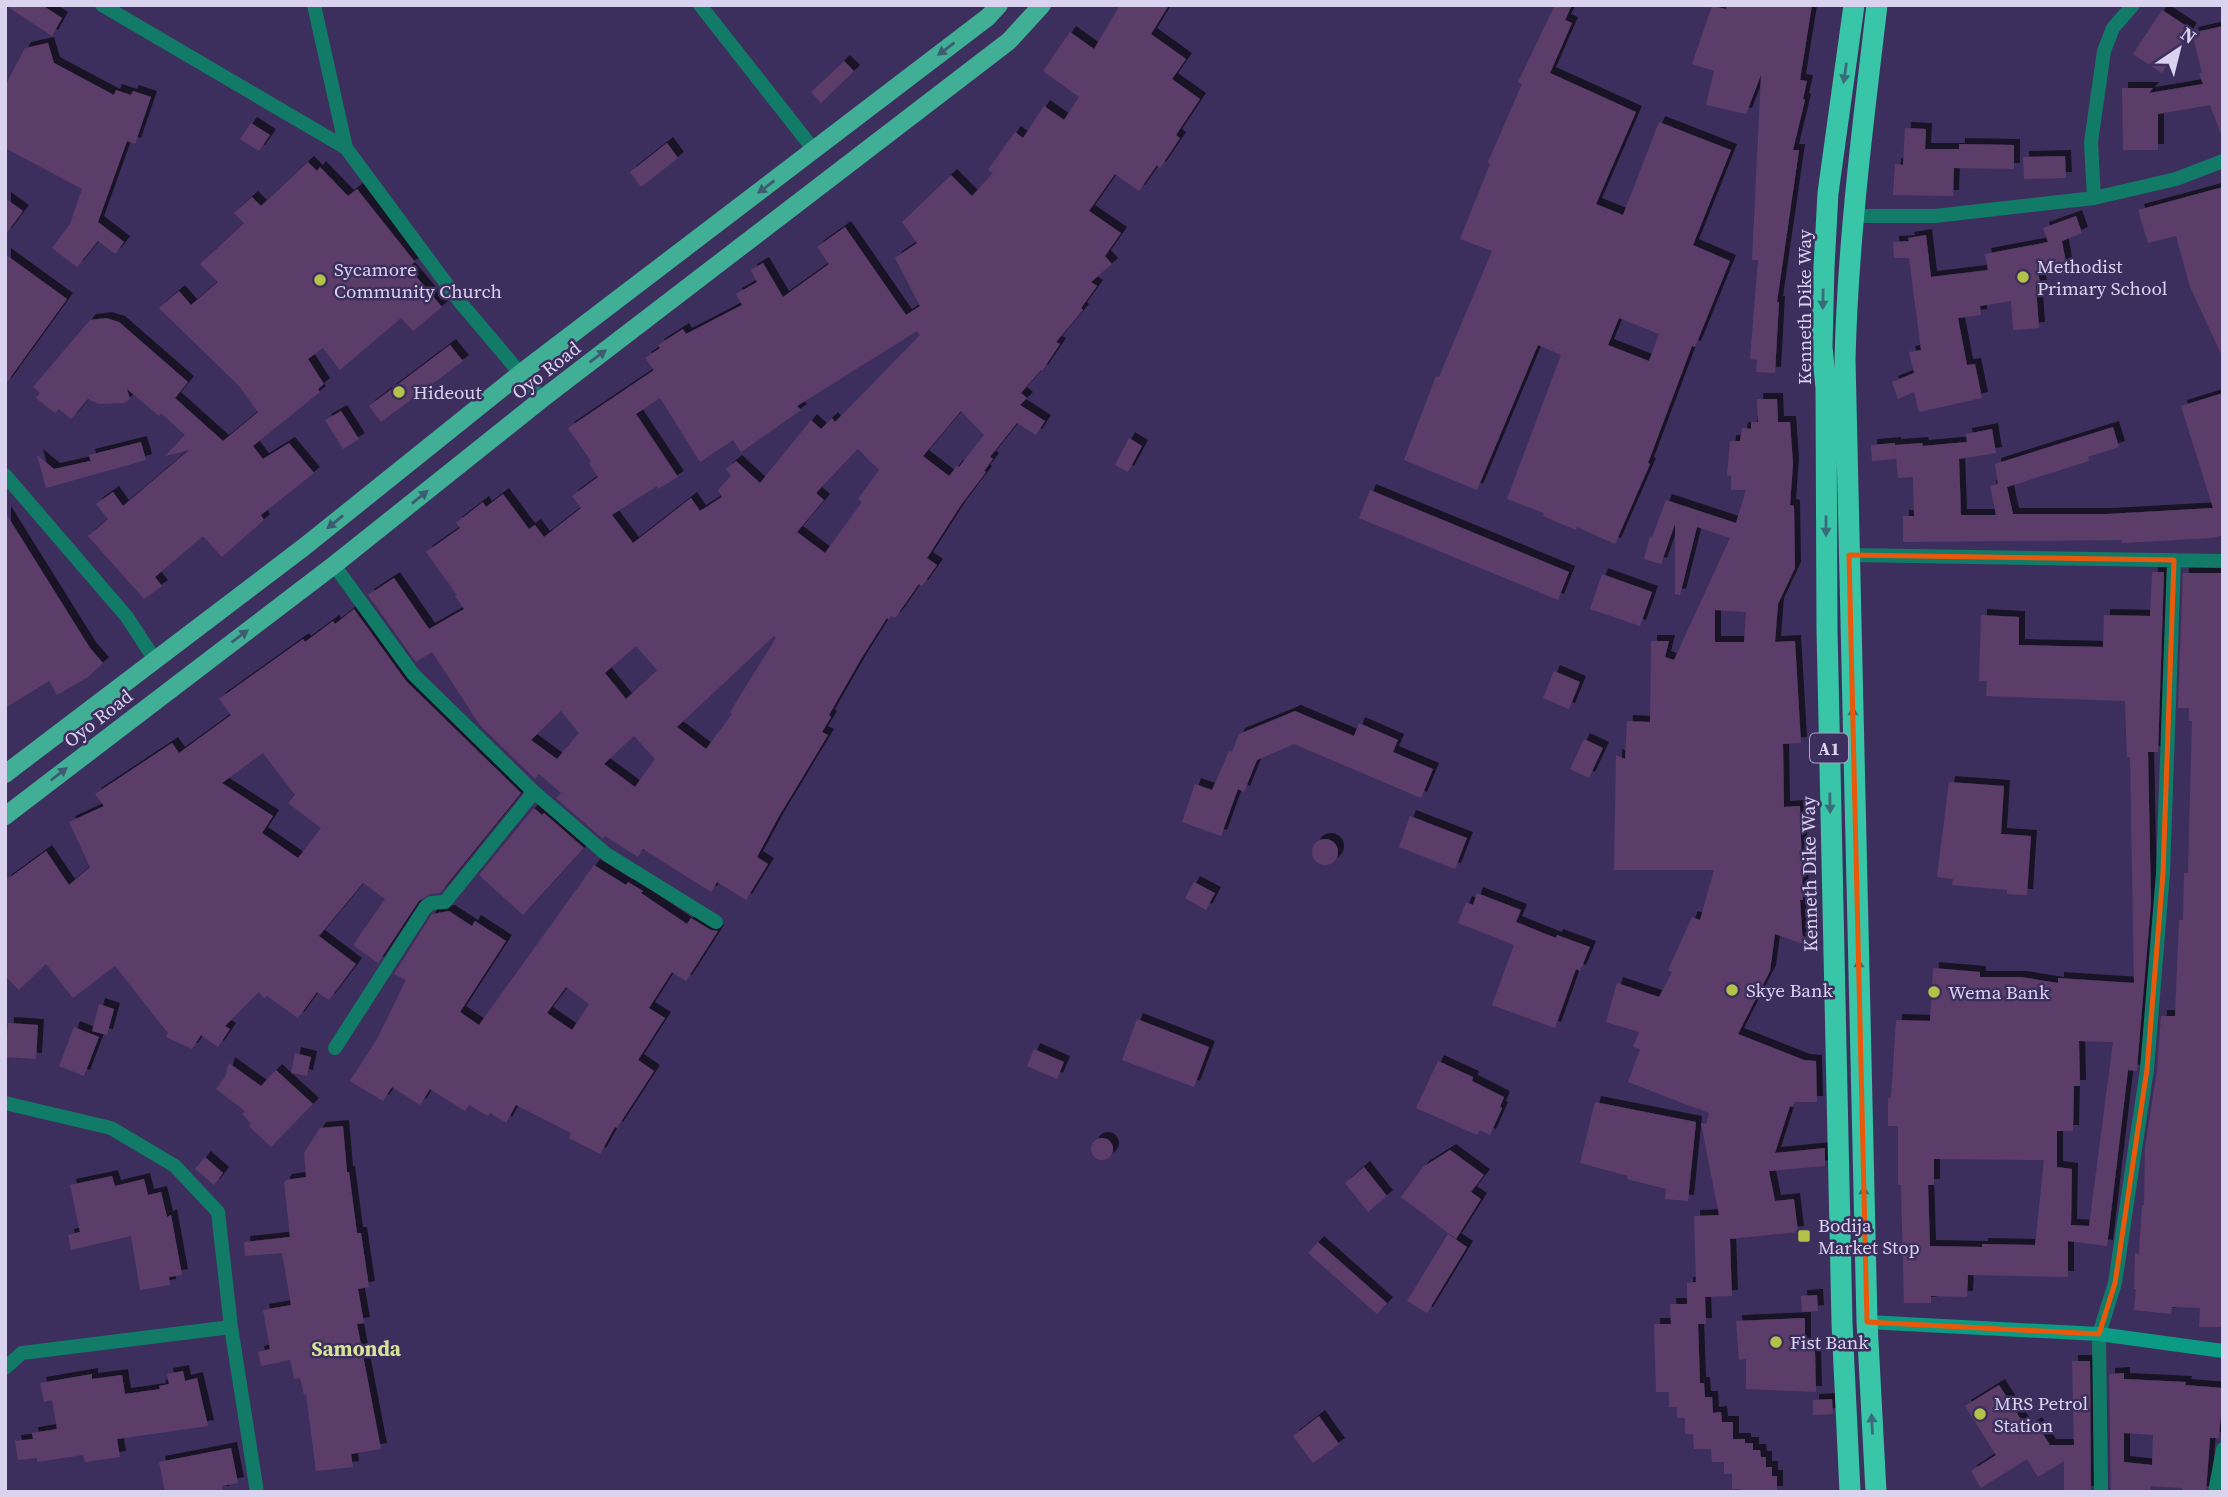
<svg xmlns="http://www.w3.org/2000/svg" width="2228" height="1497" viewBox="0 0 2228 1497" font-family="'Source Serif 4',serif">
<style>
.building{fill:#5c3d69;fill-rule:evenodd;filter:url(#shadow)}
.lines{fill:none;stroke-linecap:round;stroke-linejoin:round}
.street{stroke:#117b67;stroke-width:14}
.secondary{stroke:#0b9a82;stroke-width:14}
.primary{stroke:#40af96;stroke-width:18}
.highway{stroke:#38c5a8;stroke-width:21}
.oneway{fill:#3e5c71}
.oneway2{fill:#3b6b7b}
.marked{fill:none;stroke:#e8590c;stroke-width:5;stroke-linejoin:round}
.poi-dot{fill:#b4c24a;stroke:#3d2f5d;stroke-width:2.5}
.labels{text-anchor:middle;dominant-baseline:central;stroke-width:5;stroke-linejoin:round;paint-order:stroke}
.shield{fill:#3d2f5d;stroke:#aba2c4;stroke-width:2}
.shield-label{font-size:18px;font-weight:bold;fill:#dad3f0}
.poi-label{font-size:19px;fill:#dad3f0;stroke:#3d2f5d;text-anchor:start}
.street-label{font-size:19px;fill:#dad3f0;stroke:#3d2f5d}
.neighbourhood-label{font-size:21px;font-weight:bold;fill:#d7e396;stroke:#3d2f5d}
</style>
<defs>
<filter id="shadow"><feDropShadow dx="6" dy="-6" stdDeviation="0" flood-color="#0009"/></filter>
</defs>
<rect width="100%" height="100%" fill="#3d2f5d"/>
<path class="building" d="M5,5h37l20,13 -10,18z
M1120,5h49l-18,29 35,25 -14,20 28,20 -24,36 4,3 -20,30 -3,-3 -18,26 -24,-17 -26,37 32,22 -16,23 7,8 -21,18 6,4 -16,22 2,2 -27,32 4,2 -18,27 -1,-1 -20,23 6,5 -7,7 25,16 -9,14 -19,-12 -27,34 3,2 -9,12 2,1 -25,33 -34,53 10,7 -15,21 -3,-2 -24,34 -4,-2 -2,3 -2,-1 -26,41 -32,56 2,2 -9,15 6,3 -50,83 -21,39 11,7 -22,36 -29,-18 -6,10 -68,-43 -5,8 -33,-21 -2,3 -47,-41 5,-5 -22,-19 -4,5 -55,-54 -48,-73 -16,10 -48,-67 26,-17 35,51 35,-20 -9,-13 2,-1 -31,-43 34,-24 -4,-5 27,-21 3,5 17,-13 26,35 6,-4 9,12 37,-29 -9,-12 26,-19 -9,-14 2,-2 -23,-33 86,-58 -9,-12 15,-10 -2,-3 25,-16 3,5 56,-29 -6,-11 21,-12 -6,-12 12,-7 20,34 46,-33 -12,-17 28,-20 61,88 14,-9 -25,-48 22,-15 -15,-21 49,-47 21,21 21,-23 -5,-3 27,-38 8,6 21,-32 20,14 15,-23 -36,-26 27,-39 24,17zM917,331l3,4 -85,87 -3,-4 -11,11 -10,-9 -51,63 -24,-22 -10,8 5,7 -13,14 4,7 -22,14 -9,-13 -58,45 -21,-28 45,-29 1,3 20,-12 -42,-63 24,-16 40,64 33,-22 8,12 60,-42 -4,-4zM961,411l23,24 -25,32 -2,-1 -8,10 -26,-20zM858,449l21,21 -21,29 4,3 -37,51 -28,-21 27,-32 -8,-7zM774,636l2,2 -46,74 2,2 -26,35 -29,-22zM636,646l21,24 -31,29 -21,-26zM561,711l18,22 -22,26 -26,-19zM634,736l21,23 -20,28 -31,-23z
M1555,5h17l-7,15 7,3 -22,50 86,39 -40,92 27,11 36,-93 72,28 -38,95 37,16 -35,86 -3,-1 -44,117 2,1 -35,80 -38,-17 -1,3 -33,-14 1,-3 -37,-14 54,-144 -23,-10 -61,145 -73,-30 32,-84 3,1 53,-126 -32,-12 30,-75 -2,-2 34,-78 -4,-2zM1619,318l40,16 -10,27 -41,-16z
M1727,5h85l-12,75 7,1 -4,18 2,1 -12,50h6l-22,152h2l-4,71 -19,-1 1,-12 -7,-1 8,-99h-6l9,-185 -15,39 -40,-9 8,-34 -22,-7 20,-58 14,3z
M2162,10l29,19 -29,44 -29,-19z
M2223,26v108h-2l-11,-29 -52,9v36h-35l-1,-62h31l-4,5 54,-9 -4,-10 3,-1 -10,-40z
M48,43l6,20 60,32 2,-5 15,5 2,-4 18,6 -16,47 -8,-3 -29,81 26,20 -9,12 -17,-13 -21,26 -25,-19 18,-24 12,-35 -77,-41v-62l20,-38z
M844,61l10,10 -33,32 -10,-11z
M251,123l19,12 -11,16 -19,-12z
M1905,128l21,1 -1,20h34v-5l55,1v24l-60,-1 -1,28 -60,-1 2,-31 8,1z
M667,143l11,15 -37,29 -11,-15z
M2065,156l1,22 -42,1 -1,-22z
M308,162l9,9 3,-4 28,29 9,-7 58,73 -7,5 34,40 -29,24 -12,-13 -61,52 -17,-22 -15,11 16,25 -6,5 2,3 -67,54 10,13 26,-16 25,30 -53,42 3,5 -42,37 -19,-21 -48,41 7,9 -18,13 -56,-63 20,-17 -12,-15 17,-12 10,14 66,-56 -24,6 20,-21 -24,-22 -2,3 -32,-27 3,10 -6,4 -25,1 -11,-5 -17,20 -12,-10 -4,4 -19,-15 4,-5 -7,-6 57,-67 16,-2 13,4 69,60 -13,16 48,43 35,-29 -19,-26 -80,-78 20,-17 12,14 27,-23 -18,-18 44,-41 -10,-10 18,-16 9,9z
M2223,187v171l-33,-71 -14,-51 -28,7 -10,-33z
M5,198l18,13 -18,24z
M2076,216l6,17 -20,8 6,32 -9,3 -2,-7 -19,4 3,13h-5l3,42 -26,2 -2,-29 -31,5 1,9 -23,3 9,47 8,-1 7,34 -63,14 -5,-20 -16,7 -6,-17 22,-9 -5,-21 12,-2 -12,-92h-15l-1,-16 16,-1 -1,-3 18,-3 5,42 57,-7 -3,-16 63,-12 -5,-14z
M5,254l62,45 -62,86z
M450,345l13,16 -82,61 -12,-16z
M2223,393v142l-11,3 -90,5v-3l-219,2v-26h11l-1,-39 -15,1 -3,-33 27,-2 1,3 44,-4 -1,-8 26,-5 4,24 -37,6 2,56h35l-6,-29 8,-2 -3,-20 118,-37 6,20 -31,10 1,4 -82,26 6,27h94l106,-6 -32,-102z
M1757,399h20l1,23h12l3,42 -3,41 4,1 1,62 -17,36 -3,38 20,-1 6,102 -18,1 1,63 16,-1 3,94h-3l3,44 -28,-10 -5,37 -32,63 66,26 12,1 1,41h-22l-2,5 -3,-1 -15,47 50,-5v18l-56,5 6,30 19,-2 4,33 -68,7 2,57 -27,1 1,27h-8l2,59h4l1,14h7l1,16 8,-1 1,10h11v17h12v4h8v7h7l1,7h5v10h6v9h5v16h-37v-3h-8v-15h-8v-12h-12l-1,-13h-17l-1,-15h-8v-16h-8v-11h-8v-15h-13l-2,-68h17l-1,-20h17v-21l9,-1 -2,-66 25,-1 -18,-92 5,1 3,-11 -10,-4 -1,-2v2l-70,-27 12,-33 -7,-2 6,-15 -33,-10 11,-39 42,14 13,-25 -4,-2 24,-53 8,3 14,-50h-100l2,-115 9,4 2,-38 23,1 1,-81h18l-4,16 9,3 56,-122 -33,-11 -17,68 -5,-1v-70l-14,40 -17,-5 6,-23 2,1 14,-37 70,23 10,-33h-15v-14l-4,-1 3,-34h10l2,-13 9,1v-7h7zM1715,610l31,2 -2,30h-29z
M341,411l18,28 -16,10 -18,-29z
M1129,438l13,8 -14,26 -13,-7z
M141,442l5,18 -100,28 -9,-33 17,14 36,-8 1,2 -2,-8z
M1895,443l1,16 -24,2 -1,-16z
M1370,490l199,82 -11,28 -199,-82z
M5,512l85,136 13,15 -15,14 -31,18 -8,-14 -44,27z
M2152,572h12l-6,180h-10l3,151 -14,165v3l-9,-1 -21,176 -39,-5v36l-100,-2 -1,22 -36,-1v7h-27l-3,-118h-3v-59h-10v-28h3l5,-78 34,1 3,-53 47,4v5h41l37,6v-5l76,5 -4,-226h-3l-2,-56 -139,-5 1,-15h-8l2,-66 38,2v28l84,2 1,-32 46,1zM2079,1041l34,1 -24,184 -18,-1 1,-56 -15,-2v-36h16l1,-45h6zM1934,1159l110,1 -9,85 -53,-1v3l-52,-1 -2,-61h6z
M2183,573h40v754h-24l1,-19 -28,-1 -1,7 -37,-4 2,-21h-2l1,-36 4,1 3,-49h2l1,-57 12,-78 4,-54h14l4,-96h4l1,-47h4l4,-152h-3v-13h-11z
M1602,574l50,18 -12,34 -50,-17z
M354,609l52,72 115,112 -81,100 -10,1 -11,7 -41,62 -25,-18 32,-46 -22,-16 -44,53 37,28 -27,36 -12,-8 -19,26 -31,-22 -3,2 -5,-6 -34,34 5,3 -12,18 -17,-12 -9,14 -26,-12 2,-4 -53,-67 -42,32 -27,-34 -27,26 -14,-14v-95l41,-30 23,34 21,-18 -21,-45 35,-16 -9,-12 77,-51 7,10 52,-38 -12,-16 84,-60 2,3 28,-21 2,3zM263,753l32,42 -7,8 33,25 -23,30 -36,-25 11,-17 -51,-33z
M1554,671l26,11 -11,27 -26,-11z
M1295,711l59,25 5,-13 39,17 -5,12 40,17 -12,29 -127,-54 -37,16 -13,32 -6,-3 -17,47 -39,-14 13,-38 17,6 17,-39 3,1 7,-18z
M1584,739l19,9 -14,30 -19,-9z
M1949,782l55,4 -3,48 30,2 -4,59 -20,-1v-4l-55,-5 1,-6 -16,-2z
M534,808l8,7 2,-2 40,35 -61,67 -44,-40z
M1410,816l57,22 -12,31 -56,-22z
M1312 852a13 13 0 1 1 26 0a13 13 0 1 1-26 0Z
M594,865l32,20 2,-3 15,9 -2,2 46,31 4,-6 20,12 7,1 -32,50 -14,-9 -23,36 16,10 -27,42 16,11 -37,57 -2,-1 -15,27 -31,-16 2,-5 -55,-28 -10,18 -16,-10 -2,3 -19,-11 -4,6 -35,-22 -10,16 -28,-18 -9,14 -33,-20 27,-42 29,-59 -12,-6 38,-60 17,-3 23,15 3,-5 31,20 -46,71 19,13zM566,987l23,17 -17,26 -25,-17z
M1194,882l21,11 -9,17 -21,-12z
M1477,893l44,17 -5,12 40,16 1,-3 33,12 -10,24 -4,-2 -21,59 -63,-23 22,-60 -56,-22 8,-21 7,3z
M99,1004l15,5 -7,26 -15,-4z
M1137,1019l72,28 -15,40 -72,-27z
M8,1023l30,2 -2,34 -30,-2z
M74,1027l25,10 -15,39 -25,-10z
M1034,1049l30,13 -7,17 -30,-13z
M295,1053l16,4 -4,19 -16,-3z
M1438,1061l35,16 -1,4 32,16 -4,10 2,1 -12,27 -10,-5 -3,5 -61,-27z
M229,1063l32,23 15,-16 37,34 -42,43 -22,-21 2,-3 -9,-9 3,-3 -29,-22 9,-12z
M1595,1102l101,20 -8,79 -23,-2 1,-10 -39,-10 1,-3 -48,-13z
M343,1126l4,46h2l8,61h4l8,54 -11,2 6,34 -7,1 24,125 -30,5 2,13 -37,4 -10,-77 -2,1 -4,-17 -6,1 -4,-19 -29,6 -3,-14 12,-3 -7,-39 28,-5 -9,-52 -37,3 -1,-14 46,-5 -6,-54 2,-3 20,-3 -2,-24 16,-25z
M1091 1149a11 11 0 1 1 22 0a11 11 0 1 1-22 0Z
M1450,1150l34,25 -13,17 10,7 -25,40 -55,-42 22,-30z
M205,1157l18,16 -9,12 -19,-16z
M1364,1167l23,29 -19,16 -23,-29z
M112,1176l3,10 29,-7 4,16 13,-3 6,25 4,-2 11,60 -13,2 1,8 -30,5 -9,-54 -60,14 -3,-15 12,-3 -10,-47z
M1448,1234l19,13 -40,66 -20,-12z
M1318,1242l69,61 -10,11 -69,-61z
M1817,1295l1,16 -16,1 -1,-16z
M1805,1318v33h10l1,41 -70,-3v-30l-7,1 -3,-39z
M2072,1361h18l1,131h-27v-31l-26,16 -11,-18 -46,29 -10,-17 25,-16 -31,-49 34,-21 28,44 9,-6 14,22h24z
M183,1371l2,10 12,-3 11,48 -91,13 3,18 -35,5 -2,-7 -46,7v-4l-19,2 -3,-19 18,-2 -1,-6 25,-4 -5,-29 -8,2 -4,-19 52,-9v5l30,-4 3,19 35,-5 -1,-3 10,-2 -2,-10z
M2124,1373v6l62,3 -1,3 38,3 -4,50h-9l-4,54h-24v-4l-31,-2 -1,6h-39l-2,-118zM2124,1433l29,2 -1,30 -28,-3z
M1832,1399l1,15 -20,1v-15z
M1319,1416l20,28 -26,19 -20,-27z
M231,1448l7,35 -16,3 1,6h-58l-6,-30z"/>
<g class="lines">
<path class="street" d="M102,5l244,143 114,154 82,97
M314,5l32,143
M700,5l114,145
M2094,198l-3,-56 13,-91 9,-23 20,-23
M1853,216h82l159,-18 82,-19 47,-18
M5,475l122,142 28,43
M1849,555l374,6
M334,565l79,109 121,118 72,62 110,68
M335,1048l90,-140 6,-5 14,-1 89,-110
M5,1103l106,25 64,38 43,46 13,115 26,165
M5,1368l17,-15 209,-26
M2101,1492l-2,-158 16,-51 32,-214 16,-196 11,-313
M2215,1492l8,-43"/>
<path class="secondary" d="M1867,1322l232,12 124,17"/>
<path class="primary" d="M5,774l299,-227 217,-174 467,-356 11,-12
M5,816l329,-251 208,-166 467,-358 33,-36"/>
<path class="highway" d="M1850,1492l-8,-169 -15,-694 -1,-241 -4,-41 2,-80 4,-74 26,-188
M1876,1492l-9,-170 -22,-963c3,-119 18,-236 32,-354"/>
</g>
<defs><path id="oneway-solid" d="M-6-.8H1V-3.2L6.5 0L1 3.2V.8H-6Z" transform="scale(1.75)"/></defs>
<g class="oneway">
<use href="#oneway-solid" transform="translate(946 49) rotate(143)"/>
<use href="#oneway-solid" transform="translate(766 187) rotate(143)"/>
<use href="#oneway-solid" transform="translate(598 356) rotate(-37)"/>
<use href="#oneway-solid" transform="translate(420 497) rotate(-39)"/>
<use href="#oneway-solid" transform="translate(335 522) rotate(141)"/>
<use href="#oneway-solid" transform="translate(240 636) rotate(-37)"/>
<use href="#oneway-solid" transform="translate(59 774) rotate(-38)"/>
</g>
<g class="oneway2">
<use href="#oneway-solid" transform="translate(1845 73) rotate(98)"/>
<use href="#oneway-solid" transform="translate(1823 299) rotate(91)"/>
<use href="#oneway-solid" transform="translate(1826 526) rotate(90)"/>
<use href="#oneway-solid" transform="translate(1853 717) rotate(-91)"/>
<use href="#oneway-solid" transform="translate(1830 803) rotate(89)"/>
<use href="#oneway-solid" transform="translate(1859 969) rotate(-91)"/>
<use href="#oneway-solid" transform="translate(1864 1196) rotate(-91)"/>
<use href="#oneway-solid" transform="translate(1872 1424) rotate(-93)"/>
</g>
<path class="marked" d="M1849,555l325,5 -11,313 -16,196 -32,214 -16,51 -232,-12z"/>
<g class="poi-dot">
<circle cx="2023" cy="277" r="7"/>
<circle cx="320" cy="280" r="7"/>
<circle cx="399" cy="392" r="7"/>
<circle cx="1732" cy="990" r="7"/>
<circle cx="1934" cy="992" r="7"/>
<rect x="1797" y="1229" width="14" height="14" rx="3.5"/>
<circle cx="1776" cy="1342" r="7"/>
<circle cx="1980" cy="1414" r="7"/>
</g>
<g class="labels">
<rect class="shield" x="1810" y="733.5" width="38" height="29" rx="5"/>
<g class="shield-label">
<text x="1829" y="748">A1</text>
</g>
<g class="poi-label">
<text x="2037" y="266">Methodist<tspan x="2037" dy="22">Primary School</tspan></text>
<text x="334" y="269">Sycamore<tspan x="334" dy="22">Community Church</tspan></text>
<text x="413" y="392">Hideout</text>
<text x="1746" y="990">Skye Bank</text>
<text x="1948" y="992">Wema Bank</text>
<text x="1818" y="1225">Bodija<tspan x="1818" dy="22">Market Stop</tspan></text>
<text x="1790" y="1342">Fist Bank</text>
<text x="1994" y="1403">MRS Petrol<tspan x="1994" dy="22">Station</tspan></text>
</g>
<g class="street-label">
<text transform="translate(1804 307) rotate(-90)">Kenneth Dike Way</text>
<text transform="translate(546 370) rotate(-38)">Oyo Road</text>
<text transform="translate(98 718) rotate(-38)">Oyo Road</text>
<text transform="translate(1809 874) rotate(-91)">Kenneth Dike Way</text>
</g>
<g class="neighbourhood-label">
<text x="356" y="1348">Samonda</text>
</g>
</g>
<rect width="2228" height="1497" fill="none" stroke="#dad3f0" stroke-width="14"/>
<g transform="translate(2179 49) rotate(35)" stroke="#3d2f5d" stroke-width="5" paint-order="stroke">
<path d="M0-5L12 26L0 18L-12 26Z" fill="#dad3f0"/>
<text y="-10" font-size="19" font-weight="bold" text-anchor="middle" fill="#dad3f0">N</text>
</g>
</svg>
